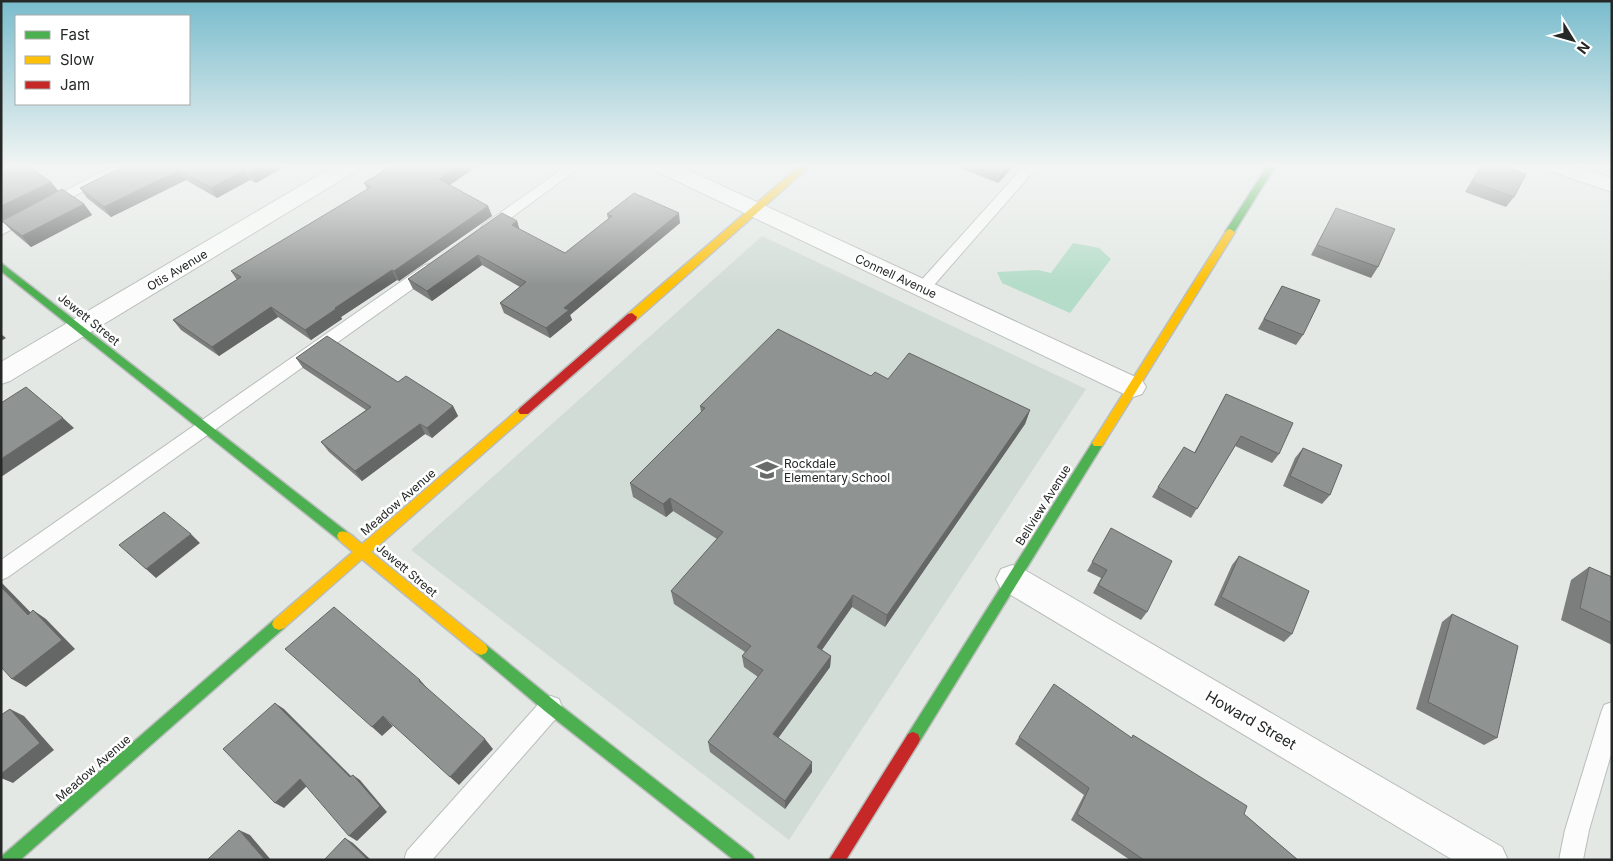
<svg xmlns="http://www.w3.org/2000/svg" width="1613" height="861" viewBox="0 0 1613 861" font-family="Inter,sans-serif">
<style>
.built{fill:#d2dcd7}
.green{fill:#b4dcc8}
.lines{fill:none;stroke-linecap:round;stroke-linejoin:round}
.lane-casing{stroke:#b9bdbb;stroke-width:2}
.street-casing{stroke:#b9bdbb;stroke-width:2}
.fast-casing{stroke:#b9bdbb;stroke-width:3}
.slow-casing{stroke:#b9bdbb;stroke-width:3}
.jam-casing{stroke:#b9bdbb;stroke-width:3}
.lane{fill:#fbfcfb;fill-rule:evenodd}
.street{fill:#fbfcfb;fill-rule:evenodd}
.fast{fill:#4caf50;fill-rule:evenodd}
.slow{fill:#ffc107;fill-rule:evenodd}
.jam{fill:#c62828;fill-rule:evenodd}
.wall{fill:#7b7e7d}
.shaded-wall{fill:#646766}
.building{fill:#8f9391;stroke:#646766}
.labels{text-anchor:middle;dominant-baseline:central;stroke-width:5;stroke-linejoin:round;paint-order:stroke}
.street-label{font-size:12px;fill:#252827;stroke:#fff}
.poi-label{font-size:12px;fill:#252827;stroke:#fff;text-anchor:start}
.near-street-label{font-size:15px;fill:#252827;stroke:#fff}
</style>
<rect width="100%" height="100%" fill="#e3e8e5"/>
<path class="built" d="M762,236l324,153 -297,451 -378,-290z"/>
<path class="green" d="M1073,243l26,5 12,11 -41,54 -68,-30 -5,-11 41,-2 13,3z"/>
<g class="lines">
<g class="lane-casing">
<path id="lane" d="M115,165h17l-131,70v-11z
M568,165h15l-90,66h-10l-2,-3 2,-3z
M1025,165h14l-112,128 -5,1 -5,-1 -3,-4 3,-4z
M430,264l5,1 2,4 -2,4 -427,304 -7,3v-20l424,-295z
M551,696l8,3 3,8 -3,8 -127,145h-28l3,-9 136,-152z
M1612,702v49l-23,79 -6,30h-24l6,-30 36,-117 3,-8z"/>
</g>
<g class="street-casing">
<path id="street" d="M336,165h26l-3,4 -349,212 -9,3v-22z
M649,165h28l465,215 4,7 -4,7 -9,3 -9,-3 -472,-225z
M1541,165h32l39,13v14l-68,-23z
M1012,565l11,4 479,278 6,13h-55l-452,-271 -5,-10 5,-10z"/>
</g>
<g class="fast-casing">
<path id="fast" d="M1268,165h8l-43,69h-6l-2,-2z
M1,263l346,269 2,4 -2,4 -4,1 -4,-1 -338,-269z
M1098,438l4,2 2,3 -2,3 -184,298 -5,2 -5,-2 -2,-5 2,-5 186,-294z
M279,618l5,2 2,4 -2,4 -264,232h-19l2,-5 271,-235z
M481,643l5,2 70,57 196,153 3,5h-21l-188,-148 -70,-59 -2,-4 2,-4z"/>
</g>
<g class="slow-casing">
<path id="slow" d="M801,165h10l-175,155h-8l-1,-3 1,-3z
M1230,229l5,3 -133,214h-8l-2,-3 2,-3 133,-210z
M524,407l6,4 -2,3 -157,138 115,93 2,4 -2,4 -5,2 -5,-2 -114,-94 -78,69 -5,2 -5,-2 -2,-4 2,-4 79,-68 -14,-12 -2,-4 2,-4c9,-3 16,7 23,12l158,-136z"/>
</g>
<g class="jam-casing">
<path id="jam" d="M632,313l5,4 -1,3 -108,94h-8l-2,-3 2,-3 108,-94z
M913,732l5,2 2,5 -2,5 -72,116h-17l79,-126z"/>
</g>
<use href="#lane" class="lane"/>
<use href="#street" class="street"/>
<use href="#fast" class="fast"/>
<use href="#slow" class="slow"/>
<use href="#jam" class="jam"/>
</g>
<path class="wall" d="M115,165h172l-31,18 -6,-3 -33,18 -31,-18 -75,37 -24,-19 -7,-10 38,-19z
M393,165h86l-29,20 38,21 4,10 -93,65 -2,-1 -56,37 1,2 -31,21 -33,-23 -59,39 -38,-26 -8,-10 64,-40 -6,-9 136,-82 -3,-6z
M953,165h62l-17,18z
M1481,165h20l13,32 -8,10 -41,-15z
M51,182l7,9 26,13 8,11 -61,32 -19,-16 -10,-10 22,-12z
M1336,208l42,59 -7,11 -60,-23z
M607,214l73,9 -110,92 2,5 -22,18 -46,-25 -4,-10 20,-16 -38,-22 -50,36 -19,-12 -5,-10 109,-58 2,8 46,24 43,-34z
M1282,286l21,49 -7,10 -38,-16z
M296,358l102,24 55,24 5,10 -26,22 -7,-4 -63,47 -33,-29 -8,-10 45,-32 -63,-42z
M871,376l17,3 142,31 -5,14 -140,203 -33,-20 -30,43 9,6 -1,11 -52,71 34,34 -27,37 -75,-57 -2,-10 50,-65 -14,-10 -2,-11 3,-4 -71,-48 -3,-13 46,-52 -44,-28 -7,6 -33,-20 -3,-14 71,-71 -1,-6z
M1226,394l53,60 -7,9 -37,-17 -44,72 -39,-21 6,-10 36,-34z
M1303,448l27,47 -8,9 -39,-18 12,-28z
M1111,528l36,84 -6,8 -48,-27 8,-15 -14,-7z
M1239,556l53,78 -8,8 -70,-37 18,-40z
M1589,567l23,10v68l-51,-25 10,-40z
M1452,614l45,124 -13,7 -68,-36 26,-87z
M1133,735l111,79 54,46h-168l-59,-40 13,-25 -69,-51 4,-7h113z"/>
<path class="shaded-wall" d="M265,165h22l-31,18 -6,-10z
M460,165h19l-36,24 -4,-10z
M1009,165h6l-17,18 2,-8z
M179,170l7,10 -75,37 -7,-10z
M244,170l6,10 -33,18 -6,-10z
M51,182l8,10 -58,29v-15z
M84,204l8,11 -61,32 -9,-11z
M488,206l4,10 -93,65 -5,-10z
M679,213l1,10 -110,92 2,5 -22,18 -4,-10 18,-20z
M517,221l3,10 -8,-6z
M478,255l4,10 -50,36 -5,-10z
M392,270l5,10 -56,37 1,2 -31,21 -6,-10 30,-22z
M271,307l7,10 -59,39 -7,-9z
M1,334l5,4 -5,3z
M453,406l5,10 -26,22 -5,-10z
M1030,410l-5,14 -140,203 2,-12z
M63,418l11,10 -73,49v-18z
M420,424l5,10 -63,47 -7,-10z
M670,498l3,13 -7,6 -3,-13z
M191,534l9,9 -44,35 -10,-9z
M1,582l40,41 -13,-8 -27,-28z
M853,595l-1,12 -36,51 1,-11z
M33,610l13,9 29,30 -49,38 -14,-8z
M831,656l-1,11 -56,77 -1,-10z
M420,680l9,10 -1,2 -9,-11z
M275,703l9,6 74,74 -8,-6z
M10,709l14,7 30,34 -41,33 -12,-5z
M383,716l10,10 -11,10 -10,-9z
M485,739l8,10 -34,36 -9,-8z
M812,762v10l-27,37v-8z
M353,775l7,5 27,32 -30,29 -8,-5z
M300,779l8,6 -24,23 -9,-5z
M239,830l11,5 21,25h-6z
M345,838l8,5 18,17h-3z"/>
<path class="building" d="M1,165h25l25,17 -50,24z
M116,165h149l-15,8 -6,-3 -33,18 -32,-18 -75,37 -24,-19 40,-20z
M393,165h67l-21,14 49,27 -94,65 -2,-1 -57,38 1,1 -31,21 -34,-23 -59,40 -39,-27 68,-43 -10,-6 140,-84 -7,-4z
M976,165h33l-9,10z
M1482,165h19l25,9 -12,23 -42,-15z
M62,189l22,15 -62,32 -20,-15z
M634,193l45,20 -115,95 5,2 -23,18 -46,-25 26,-21 -48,-27 -51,36 -19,-12 94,-66 15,8 -5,4 53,28 47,-37 -5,-2z
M1336,208l59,21 -17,38 -61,-22z
M1282,286l38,14 -17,35 -39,-16z
M778,329l93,47 4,-4 13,7 21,-26 121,57 -143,205 -34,-20 -36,52 14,9 -58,78 39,28 -27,39 -77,-59 55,-72 -21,-14 9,-10 -80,-55 52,-59 -53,-34 -7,6 -33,-21 75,-75 -5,-2z
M327,336l71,46 8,-6 47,30 -26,22 -7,-4 -65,47 -34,-29 50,-35 -75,-49z
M26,387l37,31 -62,41v-56z
M1226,394l67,29 -14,31 -38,-18 -44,73 -39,-22 26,-40 11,6z
M1303,448l39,17 -12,30 -40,-19z
M164,512l27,22 -45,35 -27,-24z
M1111,528l61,33 -25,51 -49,-27 9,-15 -15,-8z
M1239,556l70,35 -17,43 -71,-37z
M1589,567l23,10v46l-32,-15z
M1,587l27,28 5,-5 29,30 -50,39 -11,-12z
M334,607l86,73 -1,1 66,58 -35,38 -67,-61 -11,11 -87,-78z
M1452,614l66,32 -21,92 -69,-36z
M1054,684l78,54 1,-3 114,71 -3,8 54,46h-154l-67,-46 12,-26 -70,-51z
M275,703l75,74 3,-2 27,31 -31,30 -49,-57 -25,24 -52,-54z
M10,709l30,34 -39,31v-59z
M239,830l26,30h-58z
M345,838l23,22h-44z"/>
<linearGradient id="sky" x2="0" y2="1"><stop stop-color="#79bccd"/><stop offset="0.58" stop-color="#f2f5f3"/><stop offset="1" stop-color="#f2f5f3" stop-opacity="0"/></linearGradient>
<rect width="1613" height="286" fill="url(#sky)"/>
<defs>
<g id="school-bare" transform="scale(1.725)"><path d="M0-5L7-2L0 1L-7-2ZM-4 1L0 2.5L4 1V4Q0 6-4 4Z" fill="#686b6a" stroke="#fff" stroke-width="2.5" paint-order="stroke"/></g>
</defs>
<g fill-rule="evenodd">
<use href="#school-bare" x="767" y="470"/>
</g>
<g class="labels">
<g class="street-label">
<text transform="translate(177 270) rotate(-31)">Otis Avenue</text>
<text transform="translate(896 276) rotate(25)">Connell Avenue</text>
<text transform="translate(89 319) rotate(39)">Jewett Street</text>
<text transform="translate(398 502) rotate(-41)">Meadow Avenue</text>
<text transform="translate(1043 505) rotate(-58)">Bellview Avenue</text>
<text transform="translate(407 570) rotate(40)">Jewett Street</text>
<text transform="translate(93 768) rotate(-41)">Meadow Avenue</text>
</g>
<g class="poi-label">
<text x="784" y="463">Rockdale<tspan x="784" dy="14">Elementary School</tspan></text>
</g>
<g class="near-street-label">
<text transform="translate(1251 720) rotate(30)">Howard Street</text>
</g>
</g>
<rect width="1613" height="861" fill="none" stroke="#252827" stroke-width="5"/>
<rect x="15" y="15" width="175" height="90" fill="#ffffff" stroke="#a8a9a9"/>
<rect x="25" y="31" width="25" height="8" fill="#4caf50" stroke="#a8a9a9"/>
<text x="60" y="40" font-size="15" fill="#252827">Fast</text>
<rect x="25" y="56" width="25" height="8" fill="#ffc107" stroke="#a8a9a9"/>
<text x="60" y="65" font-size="15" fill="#252827">Slow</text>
<rect x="25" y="81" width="25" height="8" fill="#c62828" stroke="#a8a9a9"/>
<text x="60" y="90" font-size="15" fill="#252827">Jam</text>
<g transform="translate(1573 40) rotate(127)" stroke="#ffffff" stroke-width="4" paint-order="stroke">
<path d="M0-4L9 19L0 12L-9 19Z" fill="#252827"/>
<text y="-8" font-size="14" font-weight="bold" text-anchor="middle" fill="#252827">N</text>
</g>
</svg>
